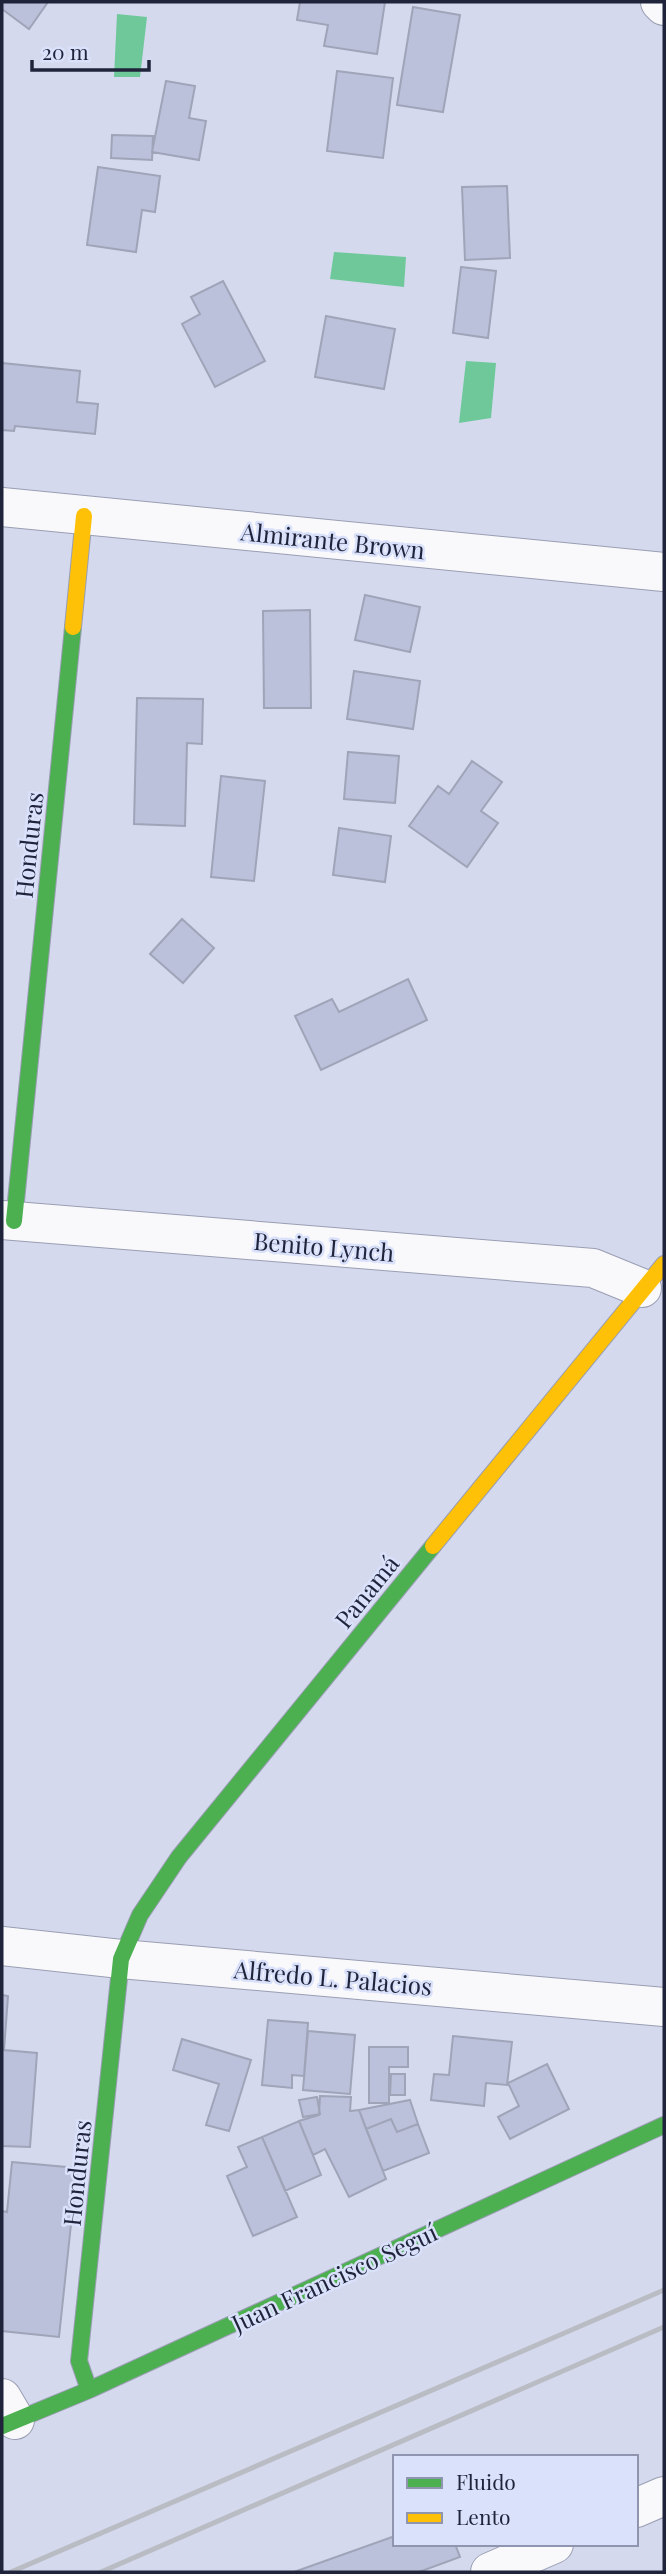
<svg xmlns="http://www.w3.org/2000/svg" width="666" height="2574" viewBox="0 0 666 2574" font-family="'Playfair Display',serif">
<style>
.water{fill:#6ec89a}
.building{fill:#bcc1db;stroke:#9fa4b8;stroke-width:2}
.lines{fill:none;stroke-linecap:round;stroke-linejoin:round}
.street-casing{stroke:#9a9eb2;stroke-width:40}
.fast-casing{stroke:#9a9eb2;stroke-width:18}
.slow-casing{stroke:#9a9eb2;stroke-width:18}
.street{stroke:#f9f9fc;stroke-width:38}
.fast{stroke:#4caf50;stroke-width:16}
.slow{stroke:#ffc107;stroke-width:16}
.rail{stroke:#babcc3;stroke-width:5}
.labels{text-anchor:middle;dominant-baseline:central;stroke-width:5;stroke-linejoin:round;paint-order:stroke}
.street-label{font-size:24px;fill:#1f243b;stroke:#dae1fa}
</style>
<rect width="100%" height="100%" fill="#d4d9ee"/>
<path class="water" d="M117,14l30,3 -7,60h-26z
M334,252l72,5 -2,30 -74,-8z
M466,361l30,2 -5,55 -32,5z"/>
<path class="building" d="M2,2h46l-19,27 -27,-20z
M300,2h85l-8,52 -53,-8 4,-21 -31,-5z
M413,7l47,8 -17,97 -46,-7z
M337,71l56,7 -10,80 -56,-7z
M166,81l29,5 -6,32 17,3 -7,39 -47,-8z
M112,135l41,1 -1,24 -41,-2z
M98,167l62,9 -5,36 -13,-2 -6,42 -49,-7z
M507,186l3,72 -45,2 -3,-73z
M461,267l35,4 -8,67 -35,-5z
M223,281l42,80 -50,26 -33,-63 18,-10 -9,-17z
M326,316l69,13 -11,60 -69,-12z
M2,363l78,8 -3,31 21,2 -3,30 -80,-8 -1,5 -12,-1z
M365,595l55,12 -10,45 -55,-12z
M310,610l1,98h-47l-1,-97z
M354,671l66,10 -7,48 -66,-10z
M137,698l66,1 -1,45 -15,-1 -2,83 -51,-2z
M348,752l51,4 -4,47 -51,-4z
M472,761l30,21 -21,29 17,12 -31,44 -58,-41 29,-40 11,8z
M221,776l44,5 -11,100 -43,-4z
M339,828l52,8 -6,46 -52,-7z
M182,919l32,29 -31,35 -33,-29z
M408,979l19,41 -106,50 -26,-54 37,-17 7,13z
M2,1995l6,1 -4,54 33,3 -7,94 -28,-1z
M268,2020l40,3 -4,53 -12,-1v13l-30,-3z
M308,2031l47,4 -5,59 -47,-4z
M453,2036l59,6 -5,43 -21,-2 -2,23 -53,-6 3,-26 15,1z
M182,2039l69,21 -22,71 -23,-6 13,-41 -46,-14z
M369,2047h39v20h-19v36h-20z
M547,2064l22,45 -59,30 -12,-22 21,-11 -11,-23z
M391,2074h14v21h-15z
M320,2096l31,1 -1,14 9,-1 27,69 -37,18 -24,-48 -12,6 -14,-34 20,-6z
M317,2097l3,17 -17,3 -4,-17z
M410,2100l8,24 -21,8 -6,-13 -25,10 -7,-19z
M391,2119l6,13 21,-8 11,29 -46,18 -17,-42z
M299,2121l22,54 -36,16 -23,-54z
M262,2137l35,80 -44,19 -26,-60 20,-9 -9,-20z
M12,2162l65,6 -18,169 -57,-6v-120l5,1z
M395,2536v8h60l5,13 -41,15h-125z"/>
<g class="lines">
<g class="street-casing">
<path id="street" d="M660,2l4,4
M2,507l662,65
M2,1220l591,48 49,20
M2,1946l119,13 543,48
M2,2398l13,22
M636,2508l28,-12
M490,2572l64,-28"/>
</g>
<g class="fast-casing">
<path id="fast" d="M14,1221l59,-594
M89,2390l-10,-29 42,-402 19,-44 39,-58 254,-311
M2,2426l87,-36 575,-265"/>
</g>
<g class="slow-casing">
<path id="slow" d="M73,627l11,-111
M433,1546l231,-282"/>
</g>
<use href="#street" class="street"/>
<use href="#fast" class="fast"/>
<use href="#slow" class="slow"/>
<path class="rail" d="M11,2572l653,-282
M101,2572l563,-245"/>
</g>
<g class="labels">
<g class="street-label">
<text transform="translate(333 540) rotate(6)">Almirante Brown</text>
<text transform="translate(28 845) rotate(-84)">Honduras</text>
<text transform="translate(324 1246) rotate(5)">Benito Lynch</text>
<text transform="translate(366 1591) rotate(-51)">Panamá</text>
<text transform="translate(333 1977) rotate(5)">Alfredo L. Palacios</text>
<text transform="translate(76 2173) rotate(-84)">Honduras</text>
<text transform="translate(334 2277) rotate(-25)">Juan Francisco Seguí</text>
</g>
</g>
<rect width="666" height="2574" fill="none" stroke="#1f243b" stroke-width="7"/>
<rect x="393" y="2455" width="245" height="91" fill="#dae1fa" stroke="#8f95ae" stroke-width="2"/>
<rect x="407" y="2478" width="35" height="10" fill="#4caf50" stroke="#8f95ae" stroke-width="2"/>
<text x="456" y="2490" font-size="21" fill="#1f243b">Fluido</text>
<rect x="407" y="2513" width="35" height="10" fill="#ffc107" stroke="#8f95ae" stroke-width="2"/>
<text x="456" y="2525" font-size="21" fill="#1f243b">Lento</text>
<path d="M32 60v10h117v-10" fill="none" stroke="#1f243b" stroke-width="3.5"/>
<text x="42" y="60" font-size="21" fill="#1f243b" stroke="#dae1fa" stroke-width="5" paint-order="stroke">20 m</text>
</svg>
